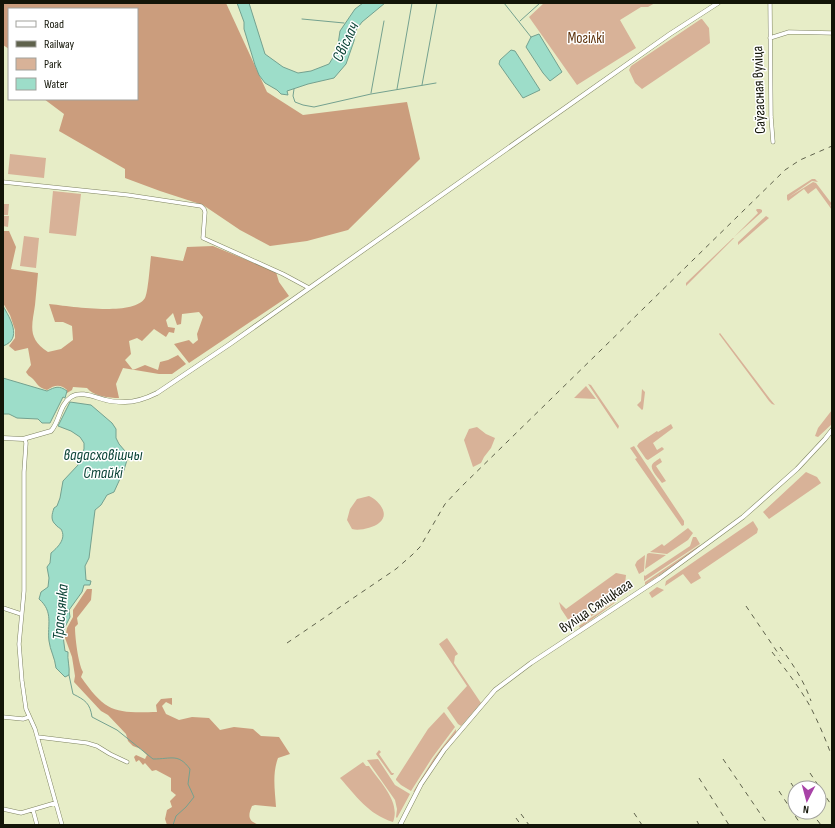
<svg xmlns="http://www.w3.org/2000/svg" width="835" height="828" viewBox="0 0 835 828" font-family="'Sofia Sans Condensed',sans-serif">
<style>
.green{fill:#d8b298}
.forest{fill:#cb9d7d}
.water{fill:#9dddc9;stroke:#74a18f}
.lines{fill:none;stroke-linecap:round;stroke-linejoin:round}
.stream{stroke:#74a18f;stroke-width:1}
.minor-casing{stroke:#7f8461;stroke-width:4.5}
.major-casing{stroke:#7f8461;stroke-width:5}
.minor{stroke:#fff;stroke-width:3.5}
.major{stroke:#fff;stroke-width:4}
.rail{stroke:#5f624c;stroke-width:1;stroke-dasharray:5 5;stroke-linecap:butt}
.labels{text-anchor:middle;dominant-baseline:central;stroke-width:3;stroke-linejoin:round;paint-order:stroke}
.park-label{font-size:15px;fill:#5e320c;stroke:#fff}
.street-label{font-size:15px;fill:#131508;stroke:#fff}
.water-label{font-size:16px;font-style:italic;fill:#0c4437;stroke:#fff}
</style>
<rect width="100%" height="100%" fill="#e7edc7"/>
<path class="green" d="M544,3h111l-7,4h-7l-21,13 16,28 -59,37 -48,-68z
M701,19h1l7,9 1,15 -68,46 -7,-6 -6,-13 2,-4z
M10,154l36,4 -2,20 -36,-4z
M812,179h3l3,3 -6,-1 -23,16 24,-15 3,1 16,21v3l-2,-3 2,6 -16,-22 -8,6 -4,-5 -16,12 -1,-2v-4z
M53,191l28,3 -5,42 -27,-3z
M3,204h6l-1,11h-5z
M757,209h3l2,1v2l-28,25 24,-24 -2,-3z
M3,216h6l-1,11 -5,-1z
M766,216l3,2 -31,27v-3z
M24,236l15,2 -3,30 -16,-2z
M733,238h1l-48,48v-3z
M720,333l50,66 5,6 -3,-1 -3,-3 -50,-67z
M588,384l3,1 28,41 -1,3z
M586,386l10,13 -22,-1z
M642,389l3,3 -2,17 -1,1 -5,-5 4,-4z
M832,410v14l-14,13 -3,-1 3,-8z
M671,424l2,4 -20,15 4,7 5,-3 2,2 -1,1 -15,10 -2,-1 -9,-13 2,-3 18,-12 1,1z
M477,427l9,7 9,4 -4,10 -7,9 -3,6 -8,4 -9,-27 5,-11z
M634,446l50,75v4l-2,1 -47,-67 2,-1 -7,-10z
M660,458l2,4 -6,4 10,15 -4,2c-3,-4 -12,-13 -10,-18 1,-3 6,-5 8,-7z
M806,472l11,5 4,6 -52,36 -6,-7z
M369,496c9,4 22,18 10,27 -6,5 -20,8 -27,6l-5,-9 3,-11 7,-10z
M753,521l5,8 -1,4 -59,40 3,5 -10,6 -8,-10 -18,12 1,-5z
M688,528l5,5 -5,7 -21,14 -17,-2 12,-8 2,2z
M693,537h3l4,7 -56,37v-6l1,1 45,-30z
M700,545l-1,3 -54,37v-3z
M649,553l17,2 -21,14 2,-15z
M645,555l-1,16 -5,3 -4,-9 2,-4z
M616,573l10,2 -1,9 -56,37 -8,-12 -2,-7 7,7z
M628,585l4,4 -54,36h-6l-2,-2 3,-3 4,3 53,-33z
M657,587l7,3 -12,8 -3,-5z
M616,601v1l-36,26 -1,-2z
M447,638l11,16 -3,2 -1,7 27,40 -20,23 -3,-2 -11,-16 20,-22 -28,-42z
M444,712l11,15 -23,31 -21,33 -10,-6 -5,-5v-1l32,-50z
M456,729v4l-20,27 -19,30 -4,2 21,-34z
M379,750l2,2 -2,2 13,19h2l-1,2h-2l-15,-21z
M378,759l17,26 15,9 -13,24 -1,-1 1,-8 -2,-9 -28,-40z
M363,762l3,4h3c11,16 32,36 24,56 -25,-8 -37,-26 -53,-44z"/>
<path class="forest" d="M3,3h223l41,89 36,23 104,-13 13,57 -72,71 -41,11 -37,5 -30,-16 -37,-25 -43,-14 -35,-13v-9l-66,-38 5,-17 -20,-15h93v-90h-128v40l-6,-4z
M3,231h6l7,16 -5,22 27,4c-1,11 -2,21 -3,32 -3,21 -8,33 13,47l13,-3 12,-9 -1,-14 -9,-4h-8l-6,-18c20,2 84,13 96,-6 3,-5 5,-34 6,-42l32,5 4,-14 26,-1 63,26 3,10 10,14 -100,67 -15,-19 15,-4 4,4 5,-4 -1,-6 6,-17 -4,-5 -17,2 -1,10 -4,1 -4,-12 -7,7 2,7 7,1 -1,5 -5,-1 -3,5 -12,-8 -12,12 -5,-3 -8,3 2,13 -6,6 8,10 12,-5 13,5 2,-8 8,-2 10,-5 8,9 -14,10h-13l-36,-6 -7,16 3,14c-10,0 -26,-2 -32,-10l-14,-1 -1,3 -5,3v-3c-7,-6 -12,-5 -20,0 -9,-3 -8,-4 -14,-11 -3,-3 -5,-3 -7,-7l5,-7 -3,-17 -13,3 -6,-5 6,-8v-8l-5,-15 -7,-12z
M87,589h5l-1,11 -14,18 1,6 -3,3c0,10 3,36 8,45l-2,5c25,36 34,36 76,35l-1,-7 5,-6 11,-1v7l-6,-3 -4,4 4,8 13,6 13,-3 17,1 11,12 14,-3 19,2 8,7 18,1 11,17 -12,4c-6,16 -3,33 -2,49l-21,-2 -3,1c-5,11 -3,16 8,19h-93l-2,-6 2,-9 5,-3 -2,-6 6,-6 -5,-4v-13l-15,-8 -4,1 -7,-8 -2,2 -4,-5 -3,2 -2,-5 2,-2 9,4 2,-4 -6,-6 -8,-3 -5,-5 -2,-7 -18,-19 -7,-4 -27,-29 1,-6 -3,-19 -7,-19 2,-10 6,-11v-7z"/>
<path class="water" d="M237,3h12l16,51 18,13 15,6 13,-2 18,-7 8,-13 3,-20 15,-22 8,-6h22l-23,19 -6,8 -2,11 -8,23 -12,14 -26,6 -21,7 1,4 -7,-1 -4,-4 -12,-7 -6,-8 -4,-10 -11,-36v-7z
M539,34l23,38 -12,9 -7,-8 -17,-26 5,-10z
M511,50l4,1 25,39 -17,8 -24,-34 1,-4z
M3,306c7,12 20,33 0,40z
M3,378l44,13c8,-4 12,-6 20,0l-2,7 -2,-1 -13,26h-8l-4,-4 -21,-1 -8,-4h-6z
M70,402l21,3 21,18 4,6v9l3,6 6,7 2,9 -3,10 -10,22 -7,3 -6,10 -6,5 -6,48 -4,8 1,14 5,1 -1,4h-6l-2,7 -13,18 1,7 -5,10 -2,9 2,15 3,1c-1,7 2,15 1,23l-4,2 -9,-9c-1,-10 -6,-18 -7,-27 -2,-16 5,-29 -10,-42l2,-7 7,-5 1,-9 -2,-11 3,-4 1,-10c6,-5 16,-14 10,-24 0,0 -5,-3 -5,-4 -6,-5 -4,-11 -2,-17l3,-2 3,-8 3,-17 15,-16 6,-16v-6l-4,-6 -9,-6 -13,-5z"/>
<g class="lines">
<path class="stream" d="M339,3h1
M504,3l27,34
M302,19l42,4
M520,21l20,-18
M422,85l15,-82
M294,89l-1,7 2,6 8,3 11,2 57,-13 65,-11
M397,89l15,-86
M371,93l13,-72
M69,675l4,19c12,6 17,9 19,23l25,13 36,29c19,0 25,-6 37,10l-2,15 6,13 -8,10 -10,9 -3,9"/>
<g class="minor-casing">
<path id="minor" d="M770,3l1,114 2,25
M770,38l19,-6 43,1
M3,182l125,13 73,11 3,3 1,3 -2,26 80,36 26,14
M25,439l1,4 -2,29v119l-5,53 3,37 4,28 9,20 27,96
M3,608l18,6
M3,717l20,2 6,-2
M38,737l49,6 10,3 13,8 17,8
M3,809l18,4 34,-10
M33,810l4,15"/>
</g>
<g class="major-casing">
<path id="major" d="M3,438l20,1 28,-8c9,-10 8,-26 20,-34 10,-7 25,1 35,3 6,2 13,2 19,2 11,0 22,-4 32,-9l73,-49 440,-310 48,-31
M400,825l21,-41 23,-34 51,-60 36,-27 129,-85 83,-61 54,-48 28,-30 7,-9"/>
</g>
<use href="#minor" class="minor"/>
<use href="#major" class="major"/>
<path class="rail" d="M746,606l34,50
M287,643l109,-74 16,-14 8,-8 25,-43 15,-16 325,-318 15,-10 32,-14
M780,647c13,17 24,34 31,54
M772,652c14,18 28,36 39,56 8,16 15,32 21,49
M723,759l45,66
M810,773l22,33
M699,778l30,47
M791,783l4,6
M779,791l22,34
M811,812l10,13
M634,813l8,12
M521,814l8,11
M516,818l5,7
M697,821l2,4"/>
</g>
<g class="labels">
<g class="park-label">
<text x="586" y="38">Могілкі</text>
</g>
<g class="street-label">
<text transform="translate(759 90) rotate(-92)">Саўгасная вуліца</text>
<text transform="translate(596 606) rotate(-34)">вуліца Сяліцкага</text>
</g>
<g class="water-label">
<text transform="translate(346 42) rotate(-65)">Свіслач</text>
<text x="103" y="455">вадасховішчы<tspan x="103" dy="18">Стайкі</tspan></text>
<text transform="translate(61 612) rotate(-85)">Трасцянка</text>
</g>
</g>
<rect width="835" height="828" fill="none" stroke="#131508" stroke-width="8"/>
<rect x="8" y="8" width="130" height="92" fill="#ffffff" stroke="#a1a19c"/>
<rect x="16" y="21" width="20" height="6" fill="#ffffff" stroke="#a1a19c"/>
<text x="44" y="28" font-size="12" fill="#131508">Road</text>
<rect x="16" y="41" width="20" height="6" fill="#5f624c" stroke="#a1a19c"/>
<text x="44" y="48" font-size="12" fill="#131508">Railway</text>
<rect x="16" y="58" width="20" height="12" fill="#d8b298" stroke="#a1a19c"/>
<text x="44" y="68" font-size="12" fill="#131508">Park</text>
<rect x="16" y="78" width="20" height="12" fill="#9dddc9" stroke="#a1a19c"/>
<text x="44" y="88" font-size="12" fill="#131508">Water</text>
<g transform="translate(807 800) rotate(186)"><circle r="19" fill="#ffffff" stroke="#a1a19c"/>
<path d="M0-3L7 15L0 10L-7 15Z" fill="#a843a7"/>
<text y="-6" font-size="11" font-weight="bold" text-anchor="middle" fill="#131508">N</text>
</g>
</svg>
